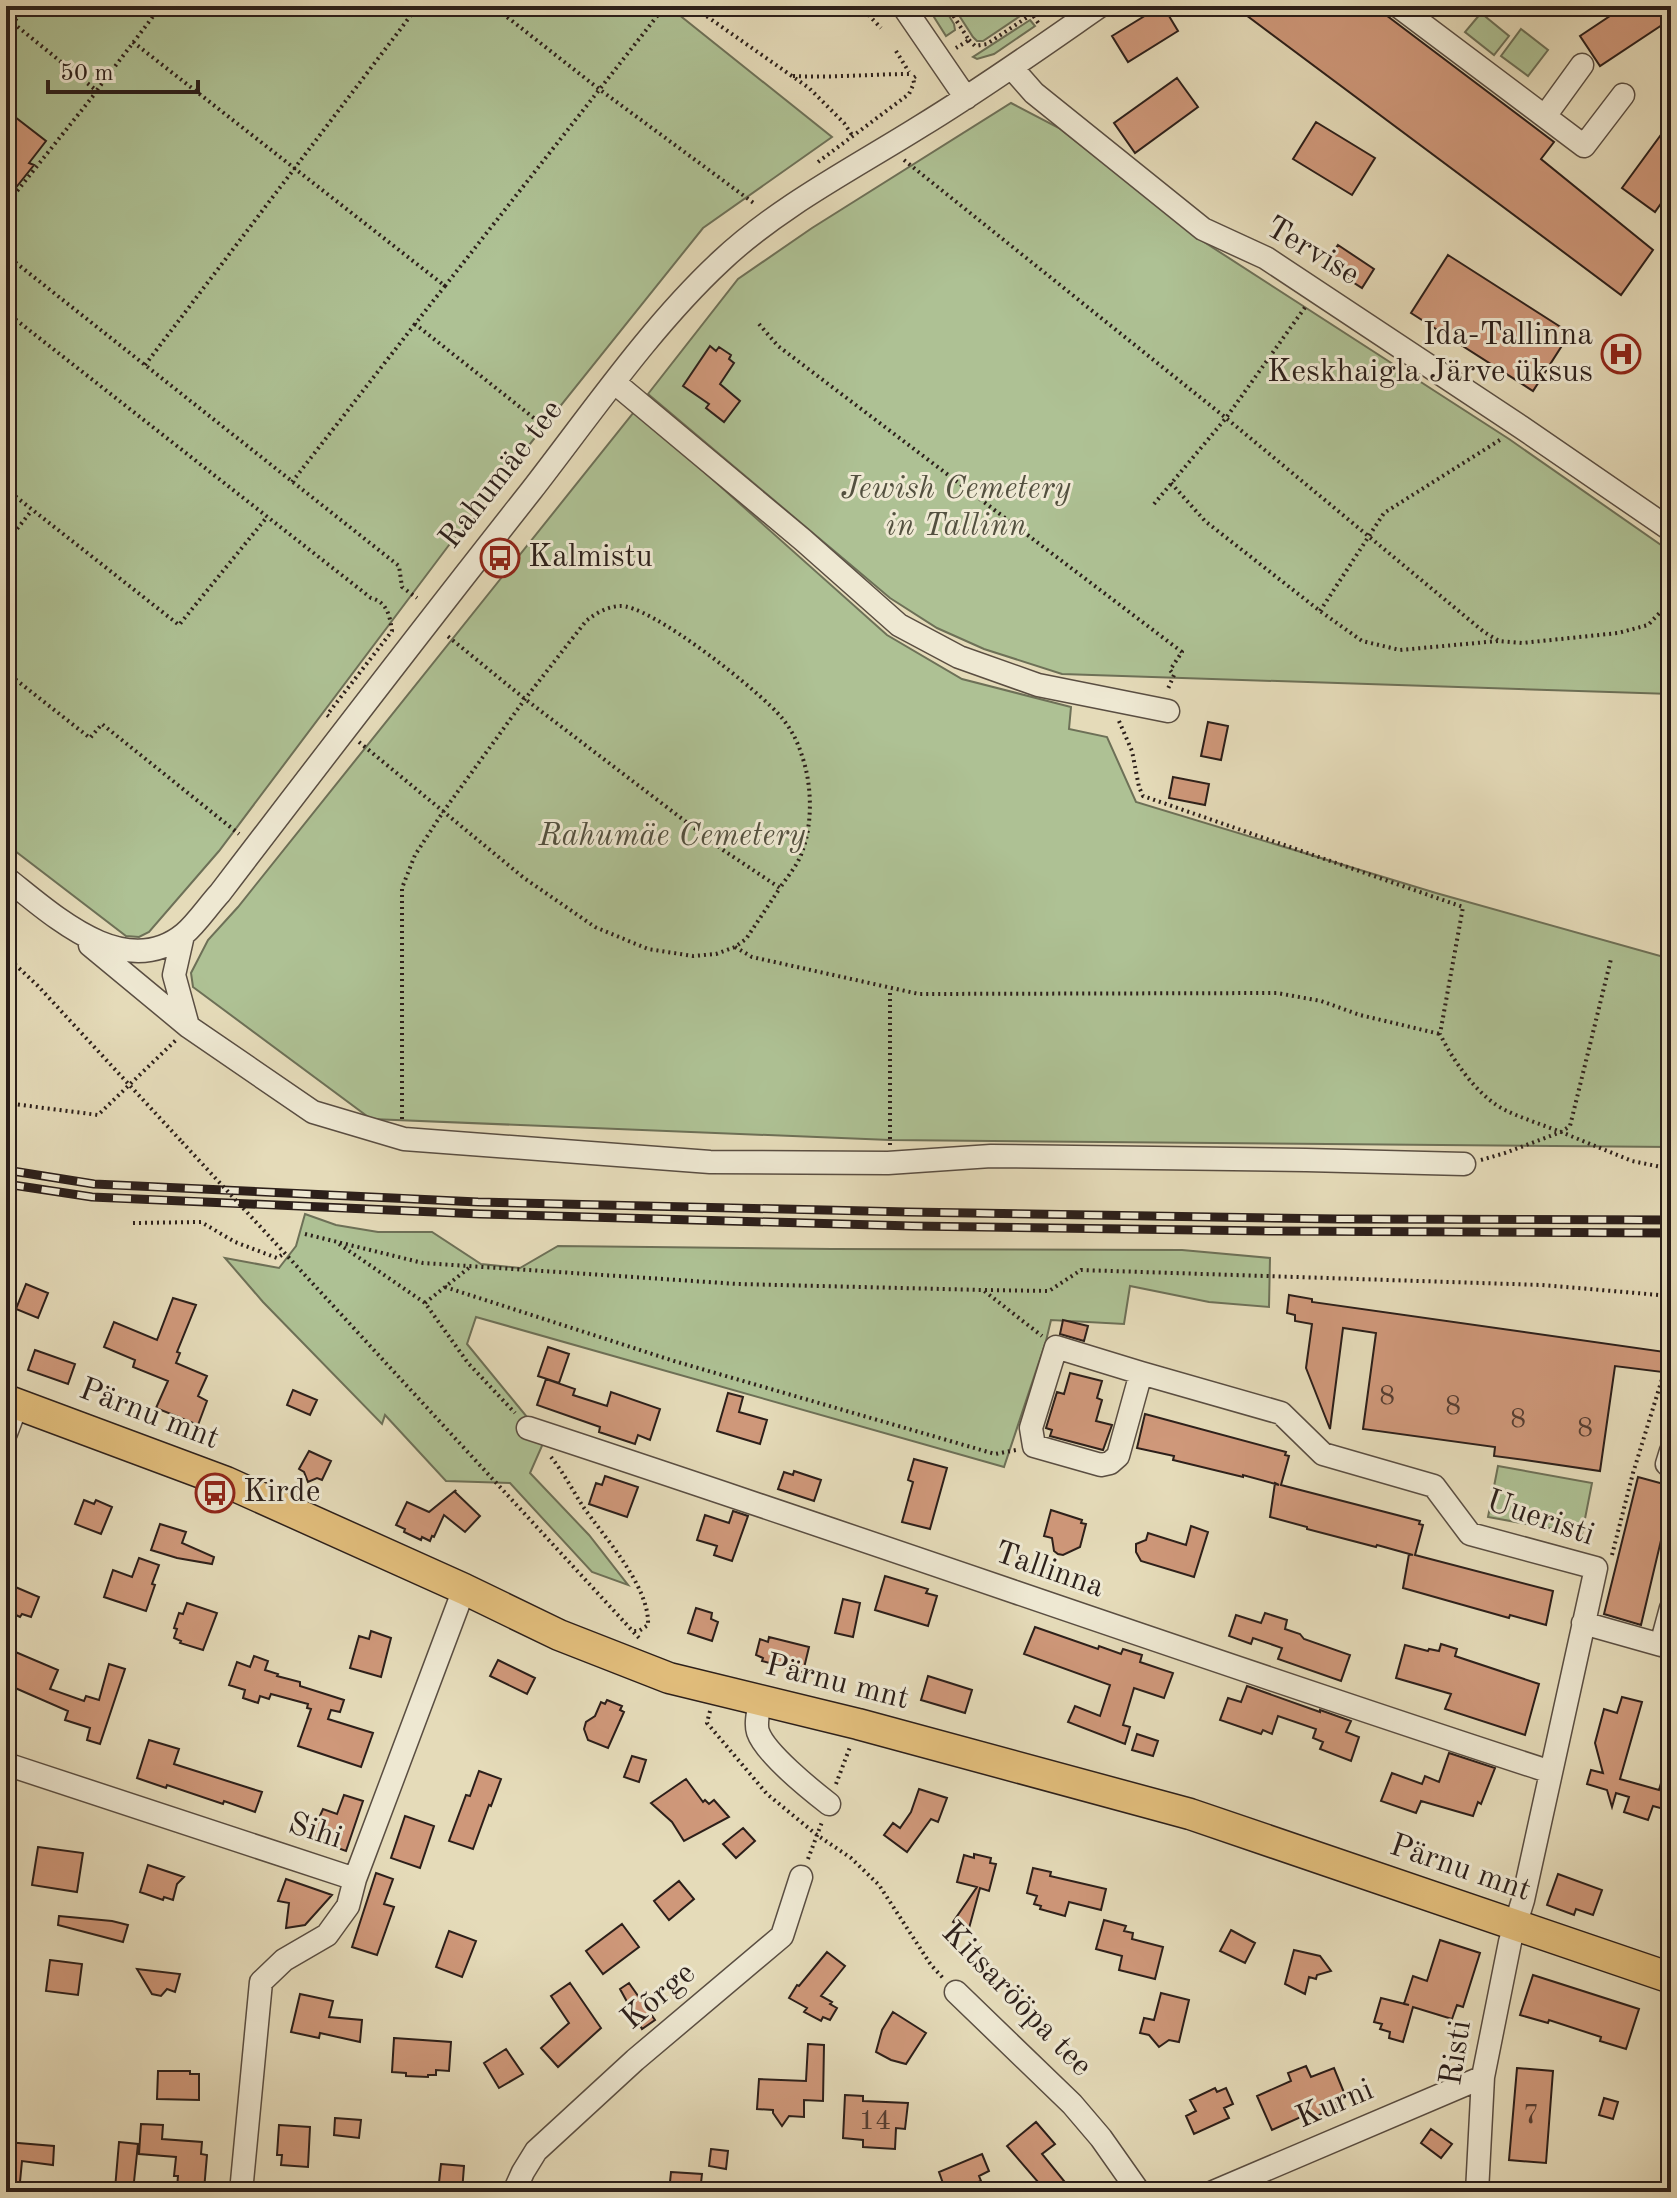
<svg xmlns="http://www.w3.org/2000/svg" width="1677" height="2198" viewBox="0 0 1677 2198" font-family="'Old Standard TT',serif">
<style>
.green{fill:#aec194;stroke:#6d7057;stroke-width:2}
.building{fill:#cf987a;stroke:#2c1f1a;stroke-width:2}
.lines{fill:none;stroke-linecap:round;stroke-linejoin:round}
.minor-casing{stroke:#5a4e42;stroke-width:25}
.major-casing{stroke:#2c1f1a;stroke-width:33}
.path{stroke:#2c1f1a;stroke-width:4;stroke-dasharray:2 4;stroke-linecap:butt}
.minor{stroke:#eee8d2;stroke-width:22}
.major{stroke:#e2be7c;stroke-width:30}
.rail-casing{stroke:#2c1f1a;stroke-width:9}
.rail{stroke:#eee8d2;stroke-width:6;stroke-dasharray:18;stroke-linecap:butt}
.path-bridge{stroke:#2c1f1a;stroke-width:4;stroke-dasharray:2 4;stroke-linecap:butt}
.labels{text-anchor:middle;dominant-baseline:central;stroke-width:6;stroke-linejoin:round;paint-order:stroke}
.number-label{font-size:28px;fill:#553d32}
.street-label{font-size:32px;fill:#2c1f1a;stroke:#eee8d2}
.poi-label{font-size:32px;fill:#2c1f1a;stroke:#eee8d2;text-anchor:start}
.park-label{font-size:32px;font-style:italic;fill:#53503f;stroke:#eee8d2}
</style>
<rect width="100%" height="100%" fill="#e5dbb9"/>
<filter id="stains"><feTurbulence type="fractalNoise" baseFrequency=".0025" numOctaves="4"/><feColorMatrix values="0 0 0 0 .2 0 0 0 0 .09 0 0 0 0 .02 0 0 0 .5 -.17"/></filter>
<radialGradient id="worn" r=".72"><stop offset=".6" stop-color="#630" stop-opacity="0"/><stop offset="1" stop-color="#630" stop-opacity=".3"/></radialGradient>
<path class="green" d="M6,6h662l164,131 -129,91 -254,317 -230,306 -70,81 -10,5 -13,-1 -120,-92z
M927,6h16l11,18 1,6 -9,6z
M953,6h82l-52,35h-6l-4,-4z
M1481,13l28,23 -15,19 -29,-23z
M1030,20l5,6 -41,28 -17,5 -4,-2z
M1521,29l27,21 -20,26 -27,-20z
M1011,103l48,25 142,112 308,199 162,113v142l-609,-20 -78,-25 -47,-21 -47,-30 -242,-204 90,-115 74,-51z
M634,412l49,41 204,182 75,44 109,28 -2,22 38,8 29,65 300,91 235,66v188l-781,-7 -519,-21 -178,-132 -2,-14 17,-33 30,-33z
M305,1214l31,11 42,7h54l49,32 39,4 38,-22 274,3 350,1 88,8 -1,49 -60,-5 -79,-16 -6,38 -73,-4 -5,21 -42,126 -528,-150 -9,27 78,95 -15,34 59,62 39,50 -36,-13 -82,-89 -64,-2 -61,-66 -3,9 -119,-122 -38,-44 54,10 17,-22z
M1498,1466l94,17 -10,51 -94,-17z"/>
<path class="building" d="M1161,6h2l15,25 -50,31 -16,-26z
M1234,6h140l180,136 -13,17 112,91 -32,45z
M1625,6h46v13l-71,47 -20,-30z
M1177,78l21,29 -63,46 -21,-30z
M6,110l40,31 -17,22 5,2 -28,35z
M1671,121v68l-16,23 -33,-24z
M1316,122l59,36 -23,37 -59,-36z
M1338,245l36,24 -12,19 -37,-24z
M1448,255l122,78 -37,58 -122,-78z
M710,346l6,5 3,-4 12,8 -2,4 5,4 -14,21 20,17 -16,21 -18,-14 3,-4 -26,-18z
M1208,722l20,4 -7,34 -20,-4z
M1173,777l36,7 -4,21 -36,-7z
M26,1284l22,9 -10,25 -22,-9z
M1289,1295l23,4v3l353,50 -3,20 -47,-6 -15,105 -75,-11 -31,-4 1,-9 -132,-18 13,-96 -33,-5 -13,101 -24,-61 6,-44 -17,-3v-6l-8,-2z
M173,1298l23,7 -19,47 3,1 -4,10 31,13 -9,20 9,5 -9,24 -42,-17 12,-27 -35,-14 2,-7 -31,-13 10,-25 43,18z
M1063,1320l25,6 -4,15 -24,-7z
M548,1347l21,7 -10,29 -21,-7z
M35,1350l40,14 -7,20 -40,-14z
M1070,1373l32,8 -5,17 5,2 -6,21 16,4 -9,25 -53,-14 2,-6 -6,-2 11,-36 7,2z
M546,1379l29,10 -2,6 34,11 4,-14 49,17 -10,31 -12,-5 -3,9 -36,-12 1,-5 -63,-22z
M293,1390l24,10 -7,15 -23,-10z
M728,1393l15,4 -4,15 28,8 -7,24 -43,-13z
M1145,1414l141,38 -1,3 4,1 -8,29 139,36 -1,3 4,1 -8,30 138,36 -7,34 -36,-10 -1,3 -106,-30 6,-34 4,1 -36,-10 -1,2 -69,-18v-2l-37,-10 5,-34 4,2 -36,-10v2l-70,-17 1,-4 -37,-8z
M309,1451l22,10 -9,19 -5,-2 -9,4 -4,-10 -5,-3z
M914,1459l33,9 -17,61 -28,-7 11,-40 -5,-2z
M794,1471l27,9 -7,21 -36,-12 6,-17 9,3z
M605,1476l33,11 -11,30 -38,-13 7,-21 6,2z
M1638,1477l33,9v12l-30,127 -37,-11z
M456,1490l-1,2 25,24 -15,16 -21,-17 -10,22 -2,-1 -2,5 -8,-4 -1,3 -17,-8 1,-3 -9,-4 11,-23 22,10z
M84,1500l10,4 2,-4 16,7 -11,27 -26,-10z
M1051,1510l31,10 -1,3 5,1 -6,23 -17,8 -5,-1 -4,-3 -2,-13 -8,-2z
M733,1511l15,5 -16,45 -18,-6 3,-9 -20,-6 8,-25 24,8z
M160,1524l26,8 -4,11 32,14 -2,7 -35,-6 -26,-8z
M1191,1526l17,6 -14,45 -53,-16 -5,-9v-8l10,-4 2,-7 38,12z
M139,1558l20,7 -7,19 3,1 -9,26 -42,-14 9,-27 19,7z
M885,1576l43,13 -2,4 11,3 -9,30 -53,-16z
M6,1583l33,14 -8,20 -9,-3 -2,3 -4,-2 -5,17h-5z
M843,1599l17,4 -7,34 -18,-4z
M187,1603l30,10 -14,37 -23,-7 1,-2 -7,-3 3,-9 -3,-1 5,-15 4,1z
M696,1608l16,5 -1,6 7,3 -6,19 -24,-8z
M1265,1613l22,7 -2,9 15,5 4,5 46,16 -9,26 -63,-22 4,-11 -29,-10 -2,6 -22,-8 7,-21 25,8z
M1035,1627l63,22 1,-3 22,8 2,-5 19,6 -2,7 33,11 -9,25 -30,-10 -11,37 7,2 -5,17 -57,-22 7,-16 25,10 10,-31 -86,-31z
M371,1631l20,7 -10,39 -31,-9 9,-32 10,3z
M769,1637l40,10 -6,25 -41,-11 1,-3 -7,-3 4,-16 8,3z
M1441,1644l16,5 -2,7 84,28 -14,51 -80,-26 6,-15 -55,-16 9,-33 23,6 1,-2 10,2z
M6,1648l52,22 -8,19 34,12 2,-5 13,4 10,-36 16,5 -25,75 -13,-4 3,-12 -25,-8 3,-9 -62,-27z
M254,1656l14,5 -3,9 13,4 -1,2 23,6v4l44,14 -4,12 -9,-2 -3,9 45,14 -12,34 -63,-21 13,-37 -4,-1 1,-4 -37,-10 -2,5 -9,-3 -2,7 -15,-5 2,-8 -16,-5 8,-23 13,5z
M498,1660l37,18 -8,16 -37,-18z
M928,1676l44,14 -7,23 -44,-13z
M1247,1686l73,26v-2l31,11 -5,11 13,5 -8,24 -31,-12 3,-7 -10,-4 3,-9 -38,-13 -6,18 -9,-4 -2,4 -41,-14 8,-22 13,4z
M1622,1697l20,5 -22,77 39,11 8,-28 4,1v48l-18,-5 -5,14 -24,-8 5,-15 -13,-4 -4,14 -5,-17 -20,-6 4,-14 12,3 -8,-30 9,-34 13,4z
M607,1700l15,6 -2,4 4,2 -16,36 -20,-8 -4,-11 2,-7 9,-6 6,-14 4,2z
M1137,1734l21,7 -5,15 -21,-6z
M149,1740l30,9 -5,15 88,28 -7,20 -31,-11 -1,3 -56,-19 -1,3 -29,-10z
M1449,1753l46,15 -14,36 -3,-2 -5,14 -52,-15 -5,12 -35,-12 11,-28 30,11 3,-8 14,6z
M632,1756l14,4 -7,22 -15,-5z
M479,1771l22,8 -10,27 -2,-1 -16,44 -24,-8 17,-46 4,1z
M686,1779l17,23 2,-2 4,4 5,-4 15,17 -45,24 -12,-19 -21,-19z
M919,1789l28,9 -9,24 -7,-3 -24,33 -23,-17 9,-12 7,5 11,-16z
M344,1795l19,6 -17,50 -36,-13 13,-29 14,5z
M405,1816l29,10 -14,42 -29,-10z
M743,1828l12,13 -19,17 -13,-14z
M38,1847l45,6 -6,39 -45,-7z
M974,1854l17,4 -1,5 6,1 -7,27 -9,-3 -12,44 -15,-10 24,-35 -20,-5 7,-27 10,3z
M148,1865l36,12 -7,7 -4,16 -9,-3 -1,3 -23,-8z
M1033,1868l18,4 -1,4 56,13 -5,21 -32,-8 -4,14 -25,-7 1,-3 -7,-2 3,-8 -10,-3z
M376,1873l17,6 -9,25 10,3 -17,48 -25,-8z
M1558,1874l44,16 -9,25 -17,-6 -2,6 -27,-10z
M286,1879l46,16 -27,30 -19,3 3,-25 -11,-2z
M679,1881l15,18 -25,21 -15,-19z
M59,1916l53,5 16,4 -5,17 -65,-17z
M1104,1920l22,6 -2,5 9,2 -1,6 31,8 -8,32 -36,-9 3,-14 -26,-7z
M622,1924l17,23 -36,27 -17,-23z
M1231,1930l24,13 -10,20 -25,-12z
M449,1931l27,10 -14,36 -26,-10z
M1440,1940l40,13 -17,54 -6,-2 -5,14 -39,-12 -10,35 -14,-4 1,-6 -10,-3 2,-5 -8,-2 7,-24 28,7 -5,-1 9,-28 14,5z
M1294,1950l26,6 11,15 -14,4 -1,4 -7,-2 -4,17 -20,-10z
M827,1952l18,14 -24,30 11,6 -2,2 7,4 -7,12 -7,-3 -2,4 -17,-9 3,-4 -18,-10 8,-13 2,1z
M50,1960l32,4 -4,31 -32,-4z
M137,1969l43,5 -5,18 -8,-3 -6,7 -9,-2z
M1533,1975l106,34 -13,40 -26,-8 1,-4 -52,-17 -1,3 -28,-8z
M570,1983l31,45 -43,39 -17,-19 28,-25 -18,-27z
M629,1983l26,37 -13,9 -22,-40z
M1161,1993l28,7 -10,42 -10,-2 -10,7 -10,-12 -9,-2 4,-15 10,2z
M300,1994l33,7 -4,16 33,3 -2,22 -40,-9 -1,5 -28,-6z
M893,2012l33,21 -20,31 -15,-4 -15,-8 6,-22z
M394,2038l57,4 -2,29 -13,-1v5h-8v2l-22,-1v-3l-14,-1z
M808,2044l16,1 -1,56 -19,-1v17l-15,-1 -7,10 -9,-13v-3l-16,-1 2,-30 47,2z
M506,2049l17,25 -24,14 -15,-25z
M1306,2066l5,11 23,-9 11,27 -10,4 3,8 -31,13 -2,-5 -33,15 -15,-34 34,-15 -3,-8z
M1517,2068l36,3 -7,92 -37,-3z
M158,2071h32v3h9v26l-42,-1z
M1215,2088l2,4 9,-4 7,16 -9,4 5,10 -35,16 -8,-18 10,-5 -6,-11z
M845,2095l18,1v5l45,2 -3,26 -9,-1 -1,21 -32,-2v-7l-20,-2z
M1604,2098l14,4 -5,17 -14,-4z
M335,2118l26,2 -2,18 -25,-3z
M1036,2122l19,22 -13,10 31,38h-46l12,-9 -32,-37z
M141,2124l22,1 -1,14 40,3 -1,12 6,1 -3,35 -27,-2 1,-12h-4l2,-19 -37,-3z
M279,2125l31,2 -2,40 -27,-2 1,-10h-5z
M1431,2129l21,15 -11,14 -20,-15z
M6,2142l48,4 -1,19 -31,-4 -3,31h-13z
M119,2142l19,2 -5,47 -18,-2z
M711,2149l17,2 -2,18 -17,-3z
M982,2154l7,17 -10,5 2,5 -26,10 -2,-5 -8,3 -6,-17z
M441,2164l23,2 -2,26h-24z
M671,2172l31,2 -2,18h-31z"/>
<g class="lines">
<g class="minor-casing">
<path id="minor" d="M903,6l63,92
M1398,6l186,140 39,-51
M1012,68l22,25 169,136 63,29 255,169 150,103
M1545,116l37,-51
M615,383l188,157 96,85 60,32 79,28 130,26
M6,878c46,36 118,105 178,56 13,-11 24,-28 36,-41 103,-135 206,-269 311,-402 59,-76 120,-165 190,-230 57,-54 133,-93 200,-135 61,-37 120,-79 179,-120
M183,935l-9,40 14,51
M90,945l99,82 124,85 91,27 306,23 178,1 103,-7 315,4 158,4
M1141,1373l-23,83 -8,7 -9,2 -67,-19 -3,-18 25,-81 85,26 140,40 42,41 111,32 36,48 126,34 -73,332 -13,42 -27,135 -6,115
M528,1428c342,112 681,233 1023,344
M6,1433l11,-29
M1671,1451l-4,13 4,4
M1583,1623l78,22 10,-37
M760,1700c-1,9 -5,23 -2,32 7,21 53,58 71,72
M6,1764l349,115
M956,1992l116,112 29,34 38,54
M241,2192l20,-210 23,-22 43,-25 21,-29 7,-27 109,-290
M514,2192l9,-20 13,-21 99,-91 147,-124 19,-59
M1213,2192l270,-115"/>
</g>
<g class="major-casing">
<path id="major" d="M6,1400l220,82 238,107 95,46 110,43 189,46 332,90 481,164"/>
</g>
<path class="path" d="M493,6l106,83 156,115
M692,6l117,82 35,35 8,12
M860,6l21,22
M947,6l22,34 -13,8
M1019,6l13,8 7,10
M6,32l7,-9
M969,40l6,6 12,-2 57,-38
M133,42l312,244 -30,38 134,106
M896,51l13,21
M793,76c39,2 78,-2 117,-2
M97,90l64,-84
M904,160l322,258 258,214 15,9 23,2 96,-10 30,-8 23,-24
M818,162l91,-68 5,-11 -1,-5 5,-3
M6,205l91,-114 -84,-68 13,-17
M6,255l393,311 3,21 15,11
M445,286l220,-280
M6,312l365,286c16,4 19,18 21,33l-65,84 4,3
M759,324l19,22 404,306 -12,18 4,5 -7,16
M145,365l273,-359
M292,482l123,-158
M1171,483l34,38 115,90 42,30 38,9 98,-9
M6,489l173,136 88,-108
M1154,504l72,-86 80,-112
M6,543l26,-33
M1320,611l64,-98 119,-75
M6,672l84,66 12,-14 137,110
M1119,721l13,30 7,36 4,9 320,111 -23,127c13,27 39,64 67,77 17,8 36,14 54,21l9,-6 41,-167
M359,742l165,136 71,49 53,22 45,7 23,-2 19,-7 11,-8 34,-51 -57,-38 -198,-151 -80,-65
M735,947l17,10 167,37 358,-1 44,8 39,14 80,19
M6,956l32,30 144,156
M6,1103l92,12 78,-75
M402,1119v-231l13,-33 28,-43 82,-113 61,-78c9,-7 20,-14 33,-15 30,-3 143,87 163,112 9,11 16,24 20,38 10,28 11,68 0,96 -4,13 -15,25 -22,36
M890,1145v-156
M1481,1160l24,-7 56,-21 71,29 39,8
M133,1223l68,-1 34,20 42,16 8,-5
M305,1234l118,29 315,21 245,6 59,46
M339,1244l86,59 43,60 47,50
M280,1248l359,390
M445,1287l229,74 321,93 21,-4
M985,1290l64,1 32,-21 461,15 129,11
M425,1303l45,-36
M551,1457c12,15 21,32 31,48 21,31 68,81 66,120l-9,6h-7
M1612,1555l21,-82 38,-123
M710,1711l-3,12 60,71 50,41 34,23 28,27 52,80 12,13
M836,1784l14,-37
M808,1859l14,-37"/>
<use href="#minor" class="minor"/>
<use href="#major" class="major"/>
<g class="rail-casing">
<path id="rail" d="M6,1170l88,14 384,18 430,10 429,7 334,1
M6,1184l86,13 388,17 432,12 358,5 401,2"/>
</g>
<use href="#rail" class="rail"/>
<path class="path-bridge" d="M182,1142l98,106"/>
</g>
<defs>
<g id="hospital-ring" transform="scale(2)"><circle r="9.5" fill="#eee8d2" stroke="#8f2418" stroke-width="1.5"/><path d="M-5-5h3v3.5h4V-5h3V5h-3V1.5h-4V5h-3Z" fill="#8f2418"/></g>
<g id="bus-ring" transform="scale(2)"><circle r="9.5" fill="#eee8d2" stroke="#8f2418" stroke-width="1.5"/><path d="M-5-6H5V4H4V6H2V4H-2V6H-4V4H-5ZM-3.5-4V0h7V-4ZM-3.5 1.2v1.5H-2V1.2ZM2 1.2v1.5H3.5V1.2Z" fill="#8f2418"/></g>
</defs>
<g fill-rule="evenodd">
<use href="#hospital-ring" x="1621" y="354"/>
<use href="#bus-ring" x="500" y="558"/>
<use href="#bus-ring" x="215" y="1493"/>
</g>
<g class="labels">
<g class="number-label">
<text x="1387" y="1397">8</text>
<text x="1453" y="1407">8</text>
<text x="1518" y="1420">8</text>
<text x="1585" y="1429">8</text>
<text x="1531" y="2116">7</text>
<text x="875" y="2122">14</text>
</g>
<g class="street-label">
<text transform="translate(1312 252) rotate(31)">Tervise</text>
<text transform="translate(502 475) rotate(-52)">Rahumäe tee</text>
<text transform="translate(149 1415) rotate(21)">Pärnu mnt</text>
<text transform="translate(1540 1519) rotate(19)">Uueristi</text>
<text transform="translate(1049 1571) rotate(19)">Tallinna</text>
<text transform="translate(837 1683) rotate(14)">Pärnu mnt</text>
<text transform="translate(315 1832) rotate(18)">Sihi</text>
<text transform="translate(1460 1869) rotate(19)">Pärnu mnt</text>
<text transform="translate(659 1997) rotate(-40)">Kõrge</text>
<text transform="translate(1016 2000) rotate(46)">Kitsarööpa tee</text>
<text transform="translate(1457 2053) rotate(-81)">Risti</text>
<text transform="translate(1335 2105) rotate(-23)">Kurni</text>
</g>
<g class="poi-label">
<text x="1593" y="336" text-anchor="end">Ida-Tallinna<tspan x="1593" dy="37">Keskhaigla Järve üksus</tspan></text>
<text x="528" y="558">Kalmistu</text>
<text x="243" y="1493">Kirde</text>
</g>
<g class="park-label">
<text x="956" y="490">Jewish Cemetery<tspan x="956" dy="37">in Tallinn</tspan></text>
<text x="672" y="837">Rahumäe Cemetery</text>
</g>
</g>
<rect width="1677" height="2198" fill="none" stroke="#e5dbb9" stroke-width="32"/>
<rect x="8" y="8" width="1661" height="2182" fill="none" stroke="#2c1f1a" stroke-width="4"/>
<rect x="16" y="16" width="1645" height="2166" fill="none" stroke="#2c1f1a" stroke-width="2"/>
<path d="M48 80v12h150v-12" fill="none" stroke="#2c1f1a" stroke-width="4"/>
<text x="60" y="80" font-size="24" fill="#2c1f1a" stroke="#eee8d2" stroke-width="6" paint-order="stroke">50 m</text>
<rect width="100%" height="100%" filter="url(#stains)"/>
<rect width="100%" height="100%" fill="url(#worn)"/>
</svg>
